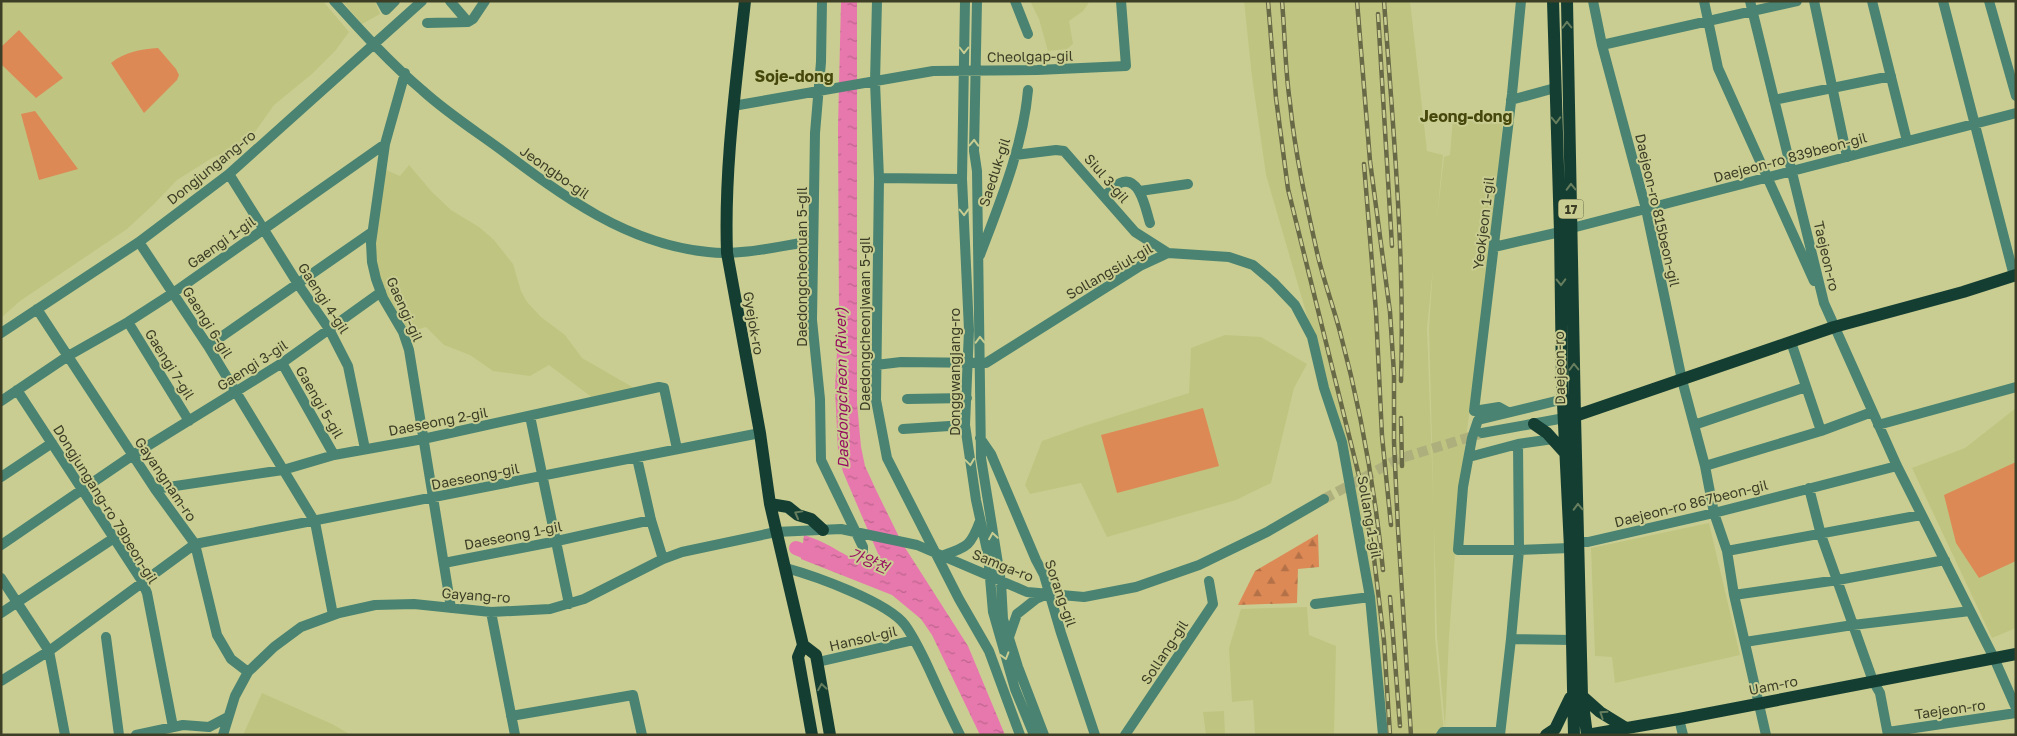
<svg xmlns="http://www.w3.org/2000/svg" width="2017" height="736" viewBox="0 0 2017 736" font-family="'Golos Text','Noto Sans KR',sans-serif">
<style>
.built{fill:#c0c481}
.green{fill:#dc8956}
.forest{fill:url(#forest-firs)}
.water{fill:url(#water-ripples)}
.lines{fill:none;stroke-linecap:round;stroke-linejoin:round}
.river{stroke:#e778ad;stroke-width:14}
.minor-tunnel{stroke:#adb07c;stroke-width:10;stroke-dasharray:10 5;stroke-linecap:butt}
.minor{stroke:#4a8371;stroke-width:10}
.major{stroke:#153e33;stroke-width:12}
.rail-casing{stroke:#686a47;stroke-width:4.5}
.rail{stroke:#c9cd91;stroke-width:2.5;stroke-dasharray:8;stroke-linecap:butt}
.oneway{stroke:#667e5d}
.oneway2{stroke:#c9cd91}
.labels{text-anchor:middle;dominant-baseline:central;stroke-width:4;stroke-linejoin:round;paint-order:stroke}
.shield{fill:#c9cd91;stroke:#666946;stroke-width:1}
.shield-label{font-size:12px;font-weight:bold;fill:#3c3e26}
.street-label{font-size:14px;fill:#3c3e26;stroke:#c9cd91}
.water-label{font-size:15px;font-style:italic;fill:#970e61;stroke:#c9cd91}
.quarter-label{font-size:16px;font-weight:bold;fill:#46480b;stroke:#c9cd91}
</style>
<defs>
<pattern id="forest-firs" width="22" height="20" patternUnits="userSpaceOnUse" patternTransform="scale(1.25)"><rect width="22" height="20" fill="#dc8956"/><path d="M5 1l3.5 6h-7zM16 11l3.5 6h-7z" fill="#b47147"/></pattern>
<pattern id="water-ripples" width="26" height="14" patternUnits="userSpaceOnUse" patternTransform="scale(1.25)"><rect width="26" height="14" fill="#e778ad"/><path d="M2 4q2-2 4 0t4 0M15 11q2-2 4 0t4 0" fill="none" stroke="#bc648d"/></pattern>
</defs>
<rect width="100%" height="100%" fill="#c9cd91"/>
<path class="built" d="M1,1h322l26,31 -14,19 -23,23 -38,31 -27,38 -35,15 -35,22 -24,25 -26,24 -107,72 -19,17z
M342,1h33l5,13 -18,10z
M1030,1h60l-7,10 -14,10 4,23 -6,5 -19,2 -9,-32z
M1244,1h166l17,150 16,4 -6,63 7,-61 6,-2 3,-37 50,2 -16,158 -27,206 -11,154 -4,89 -8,-91 -8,-308 4,-60 -6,60 7,190 1,119 9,97 -59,1 -38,-282 -81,-278 -14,-98z
M409,165l23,27 19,18 28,17 15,13 19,24 8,27 6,11 14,15 24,18 17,23 52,30 -41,10 -44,-33 -19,11 -37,-5 -23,-16 -26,-10 -18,-18 -21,6 -21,-42 -10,-30 2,-37 10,-54 14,6z
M1225,335l36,2 46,27 -13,24 -23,95 -35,17 -129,37 -26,-54 -51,11 -5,-9 17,-44 42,-15 105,-33 2,-45z
M2016,408v220l-24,10 -80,-170 53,-20z
M1709,523l31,132 -125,28 -3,-26 -17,-1 -4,-108z
M1307,607l2,28 27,11 -2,89h-79l-2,-35 -21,2 -3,-54 12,-39z
M262,693l70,31 19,11h-108z
M1224,711l1,24h-19l-3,-23z"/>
<path class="green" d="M19,30l44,48 -27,20 -35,-34v-17z
M158,48l18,21 3,6 -2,5 -33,33 -33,-50c13,-11 31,-14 47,-15z
M35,111l43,58 -39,11 -18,-66z
M1203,408l16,58 -102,27 -16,-58z
M2016,462v99l-37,17 -23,-35 -12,-48z"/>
<path class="forest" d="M1318,534l1,33 -21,2 -1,34 -59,2 17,-34z"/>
<path class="water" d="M841,1h16v402l4,44 4,19 11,24 26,53 66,103 37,89h-25l-48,-100 -11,-16 -29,-24 -91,-36 3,-24c6,2 12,4 18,7 18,8 35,24 55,20l2,-6 -36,-84 -5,-21 -3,-62 4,-74 -1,-188z"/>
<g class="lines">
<path class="river" d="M796,548l22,9"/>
<path class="minor-tunnel" d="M1324,499l74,-40 82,-25"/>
<path class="minor" d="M334,1c28,31 56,62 88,89 24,22 52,40 78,59 64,48 127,95 208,103 34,4 71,-6 105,-11
M381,1l5,9 9,-9
M450,1l18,21
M822,1l-1,61 -6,71 -3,187 8,79 1,61 42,87v5
M877,1l-2,81 4,96 -3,222 11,58 72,141 30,52 31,84
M965,1l-3,178 7,151 -4,95 11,75 12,55 5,57 22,77 19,46
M977,1l-3,150 3,20 4,287 20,124 2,37 15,48 26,68
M1015,1l13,33
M1593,1l9,44 44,164 36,171 23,86 9,47 13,38 7,44 32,140
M1704,1l14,67 96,213
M1750,1l74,302 73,163 97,192 22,50
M1814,1l33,156
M1872,1l35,140
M1943,1l71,275
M1989,1l27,95
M427,23l41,-1 5,-3 12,-18
M1602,45l195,-44
M405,73l-20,71 -14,99 1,19 4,17 7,19 20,34 6,18 42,258
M1511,100l44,-12
M1774,100l117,-24
M733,106l200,-35 104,-1 89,-4 -5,-65
M1015,155l41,-5 8,1 71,81 33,21
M229,174l69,110 31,45 19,37 17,83
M879,178l83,1
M1140,191l48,-7
M1105,196c4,-4 10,-10 15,-13 20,-9 26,28 30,40
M1572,228l444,-115
M139,242l69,104 107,176 18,93
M1494,247l66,-15
M980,255c20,-53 43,-108 48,-165
M37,309l118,180 40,55 22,91 14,24 17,13
M128,322l61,99
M1,333l138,-91 90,-68 193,-173
M1791,342l30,89
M208,346l164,-114
M282,363l52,92
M876,365l25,-3 85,1 154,-97 28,-13 61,4 24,8 20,17 22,23 17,32 12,51 18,54 28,155 13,138
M17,390l125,191 5,12 26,134
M907,399l60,-1
M1,401l67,-45 60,-34 45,-29 212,-149
M1556,401l-78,19 -6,18 -9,49 -5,63h61l51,-2
M1508,412l-9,-5 -25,4 38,-317 9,-93
M530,416l39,188
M1694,425l112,-38
M1878,425l138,-38
M903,429l62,-4
M1482,433l88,-16
M980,438l11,16 45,106 8,15 17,58 34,102
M1518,444l1,106 -8,89 61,1
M1469,457l49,-13 35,-5
M637,458l14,62 12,39
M1705,466l116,-35 51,-19
M1,477l51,-34
M1809,488l12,47 52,146 7,12 8,42
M155,489l128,-19 51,-15 89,-16 236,-52 5,1 13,61
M1579,542h9l126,-29 183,-47
M1,545l132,-90 149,-92 99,-71
M1727,551l194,-36
M944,555c24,-8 27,-10 36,-34
M444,563l113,-22 94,-21
M786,568c29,8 102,34 119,57 10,14 17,29 24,44 10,22 20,44 31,66
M1,578l48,73 16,84
M1734,595l104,-15 107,-20
M1315,604l55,-7
M491,612l24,123
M1,613l113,-75
M106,637l13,98
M1009,637l8,-23 19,-15 12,-5
M1745,642l108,-17 117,-14
M818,662l96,-22
M1,681l48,-30 146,-107 565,-111
M511,716l122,-21 9,40
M1679,719l4,16
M1888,732l128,-19
M136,735l47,-10 26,2 19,-10
M223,735l12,-39 13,-24 26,-25 27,-20 38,-14 36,-8 39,-1 77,8 59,-3 34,-10 79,-40 19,-7 94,-20 65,-3 76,16 110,47 57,5 52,-10 63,-22 68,-33 57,-33
M1125,735l88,-131 -4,-23
M1441,735l2,-3h56
M1500,735l11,-96"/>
<path class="major" d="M745,1c-9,83 -21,168 -18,252l33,180 10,71 33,141 -5,12 14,78
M1553,1l7,231 2,151 8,165 4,187
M1567,1l8,415 7,280 5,39
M1575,416l259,-89 129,-35 53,-17
M1534,424l13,9 18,20
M770,504l18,3 10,8 13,4 12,11
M803,645l13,10 14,80
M1582,696l18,16 26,16
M1546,735l9,-6 15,-31
M1587,735l92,-16 337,-65"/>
<g class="rail-casing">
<path id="rail" d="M1268,1l8,97 12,91 72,291 14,78 10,83 6,94
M1282,1c3,34 3,68 8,102 5,50 16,100 27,149 6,27 16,53 23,80 21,78 35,158 43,238
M1357,1l13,160 20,151 4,62v68l4,87 13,206
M1384,1c9,126 21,253 17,380
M1378,14l14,232
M1364,164l12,148 6,124 9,89
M1401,418l1,48
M1390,597l10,129"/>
</g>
<use href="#rail" class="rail"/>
</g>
<defs><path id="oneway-chevron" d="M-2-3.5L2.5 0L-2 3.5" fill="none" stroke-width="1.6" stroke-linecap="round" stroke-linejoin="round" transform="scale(1.25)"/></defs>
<g class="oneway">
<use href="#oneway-chevron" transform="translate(1567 25) rotate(-91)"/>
<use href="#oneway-chevron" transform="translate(1556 120) rotate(88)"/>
<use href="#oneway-chevron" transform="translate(1571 187) rotate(-91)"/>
<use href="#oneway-chevron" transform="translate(1561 282) rotate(89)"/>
<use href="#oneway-chevron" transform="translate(1574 367) rotate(-91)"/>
<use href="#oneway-chevron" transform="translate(1578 507) rotate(-92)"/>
<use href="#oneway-chevron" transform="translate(798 514) rotate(-151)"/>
<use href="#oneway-chevron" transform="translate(822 687) rotate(-99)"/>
<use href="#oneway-chevron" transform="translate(1603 714) rotate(-146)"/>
</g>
<g class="oneway2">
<use href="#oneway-chevron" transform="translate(964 50) rotate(90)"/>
<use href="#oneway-chevron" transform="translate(974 143) rotate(-88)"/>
<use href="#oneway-chevron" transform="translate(964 212) rotate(88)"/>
<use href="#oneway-chevron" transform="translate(980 340) rotate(-91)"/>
<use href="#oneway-chevron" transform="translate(970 462) rotate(82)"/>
<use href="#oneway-chevron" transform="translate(993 536) rotate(-99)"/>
<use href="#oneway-chevron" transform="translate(1005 656) rotate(73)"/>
</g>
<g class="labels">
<rect class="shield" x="1558.5" y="199.5" width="25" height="19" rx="4"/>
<g class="shield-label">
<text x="1571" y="209">17</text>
</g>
<g class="street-label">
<text transform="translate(1030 56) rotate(-1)">Cheolgap-gil</text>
<text transform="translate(1790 157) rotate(-15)">Daejeon-ro 839beon-gil</text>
<text transform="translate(211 167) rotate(-39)">Dongjungang-ro</text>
<text transform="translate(555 172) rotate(35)">Jeongbo-gil</text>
<text transform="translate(994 172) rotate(-72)">Saeduk-gil</text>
<text transform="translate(1107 178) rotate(49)">Siul 3-gil</text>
<text transform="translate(1658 210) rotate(77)">Daejeon-ro 815beon-gil</text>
<text transform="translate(1483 223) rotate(-83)">Yeokjeon 1-gil</text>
<text transform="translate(221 242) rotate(-35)">Gaengi 1-gil</text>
<text transform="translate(1827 256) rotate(77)">Taejeon-ro</text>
<text transform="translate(801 267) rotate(-90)">Daedongcheonuan 5-gil</text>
<text transform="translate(1109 271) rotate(-30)">Sollangsiul-gil</text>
<text transform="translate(324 298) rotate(57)">Gaengi 4-gil</text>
<text transform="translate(405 309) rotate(66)">Gaengi-gil</text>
<text transform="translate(208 322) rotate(58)">Gaengi 6-gil</text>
<text transform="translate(754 323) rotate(80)">Gyejok-ro</text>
<text transform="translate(864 324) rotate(-90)">Daedongcheonjwaan 5-gil</text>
<text transform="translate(170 364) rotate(58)">Gaengi 7-gil</text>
<text transform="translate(252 365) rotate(-33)">Gaengi 3-gil</text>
<text transform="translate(1559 368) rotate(-91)">Daejeon-ro</text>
<text transform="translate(954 372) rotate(-90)">Donggwangjang-ro</text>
<text transform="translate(320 402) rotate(60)">Gaengi 5-gil</text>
<text transform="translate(438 421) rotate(-11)">Daeseong 2-gil</text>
<text transform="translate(475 476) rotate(-11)">Daeseong-gil</text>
<text transform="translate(166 479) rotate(56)">Gayangnam-ro</text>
<text transform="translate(1691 503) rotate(-14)">Daejeon-ro 867beon-gil</text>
<text transform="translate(106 504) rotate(58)">Dongjungang-ro 79beon-gil</text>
<text transform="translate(1370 517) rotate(80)">Sollang 1-gil</text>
<text transform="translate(513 535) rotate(-11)">Daeseong 1-gil</text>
<text transform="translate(1003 565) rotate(22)">Samga-ro</text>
<text transform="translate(1061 593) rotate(71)">Sorang-gil</text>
<text transform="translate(476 595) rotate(4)">Gayang-ro</text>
<text transform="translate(863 638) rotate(-13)">Hansol-gil</text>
<text transform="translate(1164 652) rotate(-57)">Sollang-gil</text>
<text transform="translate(1773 685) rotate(-11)">Uam-ro</text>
<text transform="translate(1950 709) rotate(-8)">Taejeon-ro</text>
</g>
<g class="water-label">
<text transform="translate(841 388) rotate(-91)">Daedongcheon (River)</text>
<text transform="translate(869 560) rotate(23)">가양천</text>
</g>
<g class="quarter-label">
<text x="794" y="76">Soje-dong</text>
<text x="1466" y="116">Jeong-dong</text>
</g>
</g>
<rect width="2017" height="736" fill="none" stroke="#3c3e26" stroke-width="5"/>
</svg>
